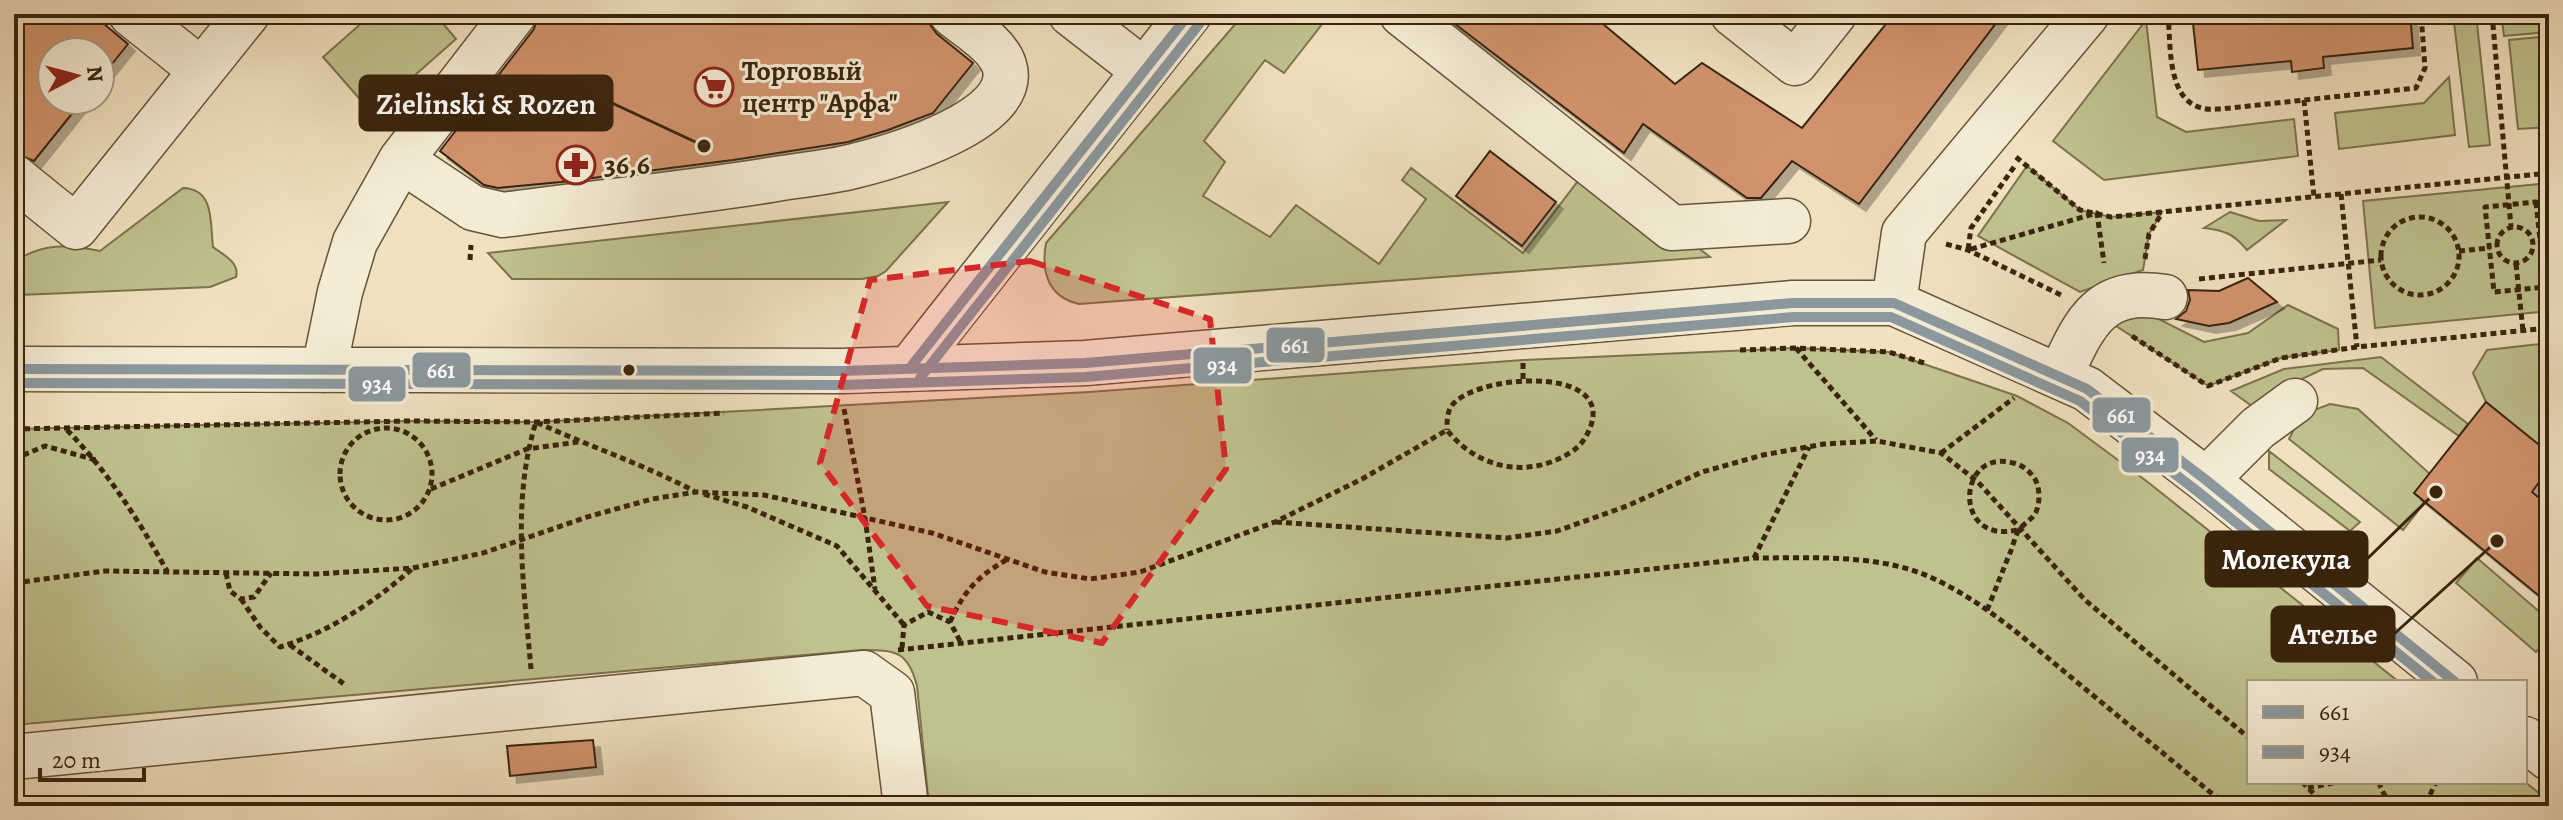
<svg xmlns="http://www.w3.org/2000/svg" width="2563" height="820" viewBox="0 0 2563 820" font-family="Alegreya,serif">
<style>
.green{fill:#bfc18e;stroke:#7c724d;stroke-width:2}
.building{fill:#d1936e;stroke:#39240c;stroke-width:2;filter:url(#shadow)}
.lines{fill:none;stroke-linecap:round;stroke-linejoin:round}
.minor-casing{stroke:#675339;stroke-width:47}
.path{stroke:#39240c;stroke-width:5;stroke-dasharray:6 4;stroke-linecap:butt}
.minor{stroke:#f5ecd5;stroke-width:44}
.bus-1-casing{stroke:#f5ecd5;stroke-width:16}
.bus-2-casing{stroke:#f5ecd5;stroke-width:16}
.bus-1{stroke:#8b989e;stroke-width:10}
.bus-2{stroke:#8b989e;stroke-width:10}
.marked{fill:#d62828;fill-opacity:0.2;stroke:#d62828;stroke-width:6;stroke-dasharray:16 10;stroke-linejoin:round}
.bus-dot{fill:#39240c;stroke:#f5ecd5;stroke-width:3}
.labels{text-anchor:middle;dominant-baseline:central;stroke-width:6;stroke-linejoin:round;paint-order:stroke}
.poi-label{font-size:28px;font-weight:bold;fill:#39240c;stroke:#f5ecd5;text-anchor:start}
.leader{fill:none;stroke:#39240c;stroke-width:3}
.callout-dot{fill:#39240c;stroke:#f5ecd5;stroke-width:3}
.callout{fill:#39240c;stroke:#39240c;stroke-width:3}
.callout-label{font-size:30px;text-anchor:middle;font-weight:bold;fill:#fff}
.line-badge{stroke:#f5ecd5;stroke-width:3}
.badge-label{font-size:22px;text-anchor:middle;font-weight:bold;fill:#fff}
</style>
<defs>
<filter id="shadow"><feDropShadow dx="7" dy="7" stdDeviation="0" flood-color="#0004"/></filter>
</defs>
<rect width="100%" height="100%" fill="#f0e1bf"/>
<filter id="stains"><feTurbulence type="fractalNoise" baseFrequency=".0025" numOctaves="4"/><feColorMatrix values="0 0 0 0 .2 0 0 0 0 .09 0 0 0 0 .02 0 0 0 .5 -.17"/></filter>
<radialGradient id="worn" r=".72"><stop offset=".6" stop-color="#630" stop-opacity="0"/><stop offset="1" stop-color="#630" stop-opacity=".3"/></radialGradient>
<path class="green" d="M372,14h63l21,25 -84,74 -49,-56z
M1244,14h86l-46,59 -19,-13 -61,81 21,21 -22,34 67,41 26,-32 83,59 47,-65 -24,-19 9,-12 112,85 68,-89 119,93 -631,47c-31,-7 -38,-32 -33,-61z
M2453,14h23l14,131 -21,2z
M2501,14h48v18l-45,4z
M2146,20l11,97 29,15 108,-13 4,37 -194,24 -51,-39z
M2549,36v91l-31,2 -9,-89z
M2449,77l6,58 -116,14 -4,-36 89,-10z
M2027,166l53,44 31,7 51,-5 -13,22 -6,36 -63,22 -102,-56z
M2549,183v128l-174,17 -12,-127z
M183,188c32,1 27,35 30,59 10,8 27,15 23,30l-26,10 -191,8 -5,-7v-26c28,-19 53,-18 86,-11z
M948,202l-62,69 -8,5 -16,3h-350l-24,-26z
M2230,212l29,9 27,-1 -39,30c-13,-16 -23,-20 -43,-22z
M2288,305l50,24 1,21 -58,8 -73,28 -98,-64 33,-11 61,31 44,-9z
M2549,343v110l-63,-51 -13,-29 14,-23z
M1795,348l94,4 128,44 51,27 81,60 250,199h-150v100h276l24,19v5h-1620l-12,-120c-9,-35 -21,-36 -55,-36l-848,75v-296l395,-8 127,1 553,-30 434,-32z
M2381,357l87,67 -9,12 -96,-68 -40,1 -34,16 -33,24 -25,-18 53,-22z
M2330,404l28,5 72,65 -15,19 10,9 -22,28 -114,-91 12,-24z
M2269,451l91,71 -10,9 -81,-62z
M2477,558l72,62v17l-13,15 -80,-69z"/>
<path class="building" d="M14,14h78l36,30 -28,35v-27h-48v48h31l-49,61 -20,-8z
M538,14h384l15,20 36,29 -40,50 -45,17 -40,12 -115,18 -172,22 -63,6 -14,-3 -44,-34 94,-122z
M1442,14h149l84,70 27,-21 100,65 92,-114h109l-144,190 -67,-43 -31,37h-14l-104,-74 -19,29z
M2192,14h218l3,34 -90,9 1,11 -32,4 -1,-11 -93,9z
M1490,151l66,51 -34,44 -66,-50z
M2248,278l29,24 -48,21 -20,3 -33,-7 10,-8 4,-11 -2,-10 31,1z
M2486,402l63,51v15l-17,24 17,14v98l-135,-111z
M593,740l3,27 -86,9 -3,-30z"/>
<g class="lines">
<g class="minor-casing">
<path id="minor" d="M131,14l70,56
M1071,14l72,56
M1402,14l270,214 116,-7
M1733,14l62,49 39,-49
M401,160l72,48 30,7c89,-12 178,-21 267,-35 28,-5 57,-7 84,-14 37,-9 168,-46 150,-101 -7,-21 -35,-37 -52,-51
M14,177l62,50 171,-213
M1894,303l10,-70 183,-219
M14,369l828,2 243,-8 708,-60h101l193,86 119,91 249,202
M909,369l280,-355
M324,370l16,-78 15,-50 46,-82 113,-146
M2060,376c24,-52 39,-90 105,-79
M2206,480l52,-52 37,-27
M2525,739l24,19
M14,757l850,-84 28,20 14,113"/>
</g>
<path class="path" d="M2168,14c3,28 -2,86 34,94 6,2 13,1 19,1l195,-21 9,-20 -4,-54
M2492,14l19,213
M2304,100l10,97
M2016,157l64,53 31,7 438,-44
M2014,167l-43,61 -3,22 129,-37 7,50
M2341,194l16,153
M2536,202l9,85 -51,5 -9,-85z
M2381 256a39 39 0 1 1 78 0a39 39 0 1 1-78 0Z
M2497 245a18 18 0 1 1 36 0a18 18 0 1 1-36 0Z
M2538,243l11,-1
M1946,244l22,6 93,45
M2459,251l31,-3
M2145,259l4,-25 13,-21
M470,260l1,-15
M2516,264l7,67
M2199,279l182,-19
M2132,336l76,50 73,-28 76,-11 192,-19
M1796,348l80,92
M1740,350l55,-2 94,4 35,11
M1523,363v19
M844,409l21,109 10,71
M340 474a46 46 0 1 1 92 0a46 46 0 1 1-92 0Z
M14,429l395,-8 127,1 188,-9
M67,430c41,42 71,89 100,141
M1941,453l73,-55
M14,459l31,-13 51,14
M431,489l96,-40 51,-7
M704,494l43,13 90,39 67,79
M1276,522l231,16 50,-7 70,-25 75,-34 61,-17 61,-11 53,-3 64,12 37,29 107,118 164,138
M1754,558l55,-111
M226,573l4,18 11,8 13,-2 17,-24
M14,583l91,-12 212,3 96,-6 70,-15 104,-36 65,-18 44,-7 68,3 168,38 113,39 45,7 50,-7 135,-50 87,-43 85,-49c25,32 65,46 104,32 13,-5 27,-12 34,-24 43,-72 -98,-66 -130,-36 -8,7 -8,17 -8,28
M241,599l19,28 20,20c51,-16 93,-44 133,-79
M1987,610c8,-19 15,-38 23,-57 3,-7 5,-17 9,-23 5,-7 13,-10 17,-18 4,-10 4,-21 0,-31 -5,-9 -13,-16 -23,-18 -57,-16 -61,86 7,66
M950,622c14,-31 27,-45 56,-62
M290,645l54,39
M902,648l2,-23 24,-13 22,10 10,19
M898,650l856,-92c55,0 117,-4 169,16 56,23 103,66 149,104 52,43 103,85 155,128
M531,669c-7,-81 -20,-168 5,-247 52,24 107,42 158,69
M2302,782l24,24
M2379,782c3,12 10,21 22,24
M2308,788l29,-6
M2414,806l15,-9 7,-15"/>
<use href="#minor" class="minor"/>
<g class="bus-1-casing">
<path id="bus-1" d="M14,369l828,2 243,-8 708,-60h101l193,86 119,91 249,202
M909,369l280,-355"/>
</g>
<g class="bus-2-casing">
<path id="bus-2" d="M920,378l280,-355
M14,383l828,2 243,-8 709,-60h97l189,84 117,90 236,191"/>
</g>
<use href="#bus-1" class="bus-1"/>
<use href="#bus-2" class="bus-2"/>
</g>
<path class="marked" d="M1030,261l180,58 16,150 -124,174 -175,-37 -107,-143 50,-183z"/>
<defs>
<g id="supermarket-ring" transform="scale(2)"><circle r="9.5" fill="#f5ecd5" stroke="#8f2418" stroke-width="1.5"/><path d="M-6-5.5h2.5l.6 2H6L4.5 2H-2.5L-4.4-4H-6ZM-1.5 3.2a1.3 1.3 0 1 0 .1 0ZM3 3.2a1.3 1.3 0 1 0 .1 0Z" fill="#8f2418"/></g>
<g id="pharmacy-ring" transform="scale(2)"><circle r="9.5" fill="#f5ecd5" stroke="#8f2418" stroke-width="1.5"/><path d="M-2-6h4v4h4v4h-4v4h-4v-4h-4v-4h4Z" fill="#8f2418"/></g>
</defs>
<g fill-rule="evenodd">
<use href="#supermarket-ring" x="714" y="87"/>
<use href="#pharmacy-ring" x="576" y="165"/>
</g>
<circle class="bus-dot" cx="629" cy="370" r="7"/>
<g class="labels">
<g class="poi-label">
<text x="742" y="71">Торговый<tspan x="742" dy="32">центр "Арфа"</tspan></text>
<text x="604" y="165">36,6</text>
</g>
</g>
<path class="leader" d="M704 146L612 103M2436 492L2367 559M2497 541L2394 634"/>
<g class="callout-dot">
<circle cx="704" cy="146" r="8"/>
<circle cx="2436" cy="492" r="8"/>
<circle cx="2497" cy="541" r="8"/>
</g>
<g class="callout">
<rect x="360" y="76" width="252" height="54" rx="8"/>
<rect x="2206" y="532" width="161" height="54" rx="8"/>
<rect x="2272" y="607" width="122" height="54" rx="8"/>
</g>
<g class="callout-label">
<text x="486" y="114">Zielinski &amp; Rozen</text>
<text x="2286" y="569">Молекула</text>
<text x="2333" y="644">Ателье</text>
</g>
<g class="line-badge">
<rect x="1265" y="326" width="61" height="38" rx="8" fill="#8b989e"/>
<rect x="1192" y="346" width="61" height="39" rx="8" fill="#8b989e"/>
<rect x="411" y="351" width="61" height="38" rx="8" fill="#8b989e"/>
<rect x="347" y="365" width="60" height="38" rx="8" fill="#8b989e"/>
<rect x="2091" y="396" width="61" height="38" rx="8" fill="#8b989e"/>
<rect x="2120" y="436" width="60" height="38" rx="8" fill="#8b989e"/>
</g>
<g class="badge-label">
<text x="1295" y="353">661</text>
<text x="1222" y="373">934</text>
<text x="441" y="378">661</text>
<text x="377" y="392">934</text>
<text x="2121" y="423">661</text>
<text x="2150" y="463">934</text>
</g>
<rect width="2563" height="820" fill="none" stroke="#f0e1bf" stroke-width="48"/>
<rect x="16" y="16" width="2531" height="788" fill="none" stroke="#39240c" stroke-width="4"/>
<rect x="24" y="24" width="2515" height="772" fill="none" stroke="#39240c" stroke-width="2"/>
<rect x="2247" y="680" width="280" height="104" fill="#f5ecd5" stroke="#aa9c85" stroke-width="2"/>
<rect x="2263" y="706" width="40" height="12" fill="#8b989e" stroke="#aa9c85" stroke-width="2"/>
<text x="2319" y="720" font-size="24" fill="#39240c">661</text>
<rect x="2263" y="746" width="40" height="12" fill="#8b989e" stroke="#aa9c85" stroke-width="2"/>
<text x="2319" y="760" font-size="24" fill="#39240c">934</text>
<g transform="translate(76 76) rotate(84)"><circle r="38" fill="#f5ecd5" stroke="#aa9c85" stroke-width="2"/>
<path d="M0-6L14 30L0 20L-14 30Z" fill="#8f2418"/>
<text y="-12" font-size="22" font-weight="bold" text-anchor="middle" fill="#39240c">N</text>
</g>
<path d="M40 768v12h104v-12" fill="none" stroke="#39240c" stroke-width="4"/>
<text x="52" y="768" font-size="24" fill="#39240c" stroke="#f5ecd5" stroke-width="6" paint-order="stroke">20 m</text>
<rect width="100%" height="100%" filter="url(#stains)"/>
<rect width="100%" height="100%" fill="url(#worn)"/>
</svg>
